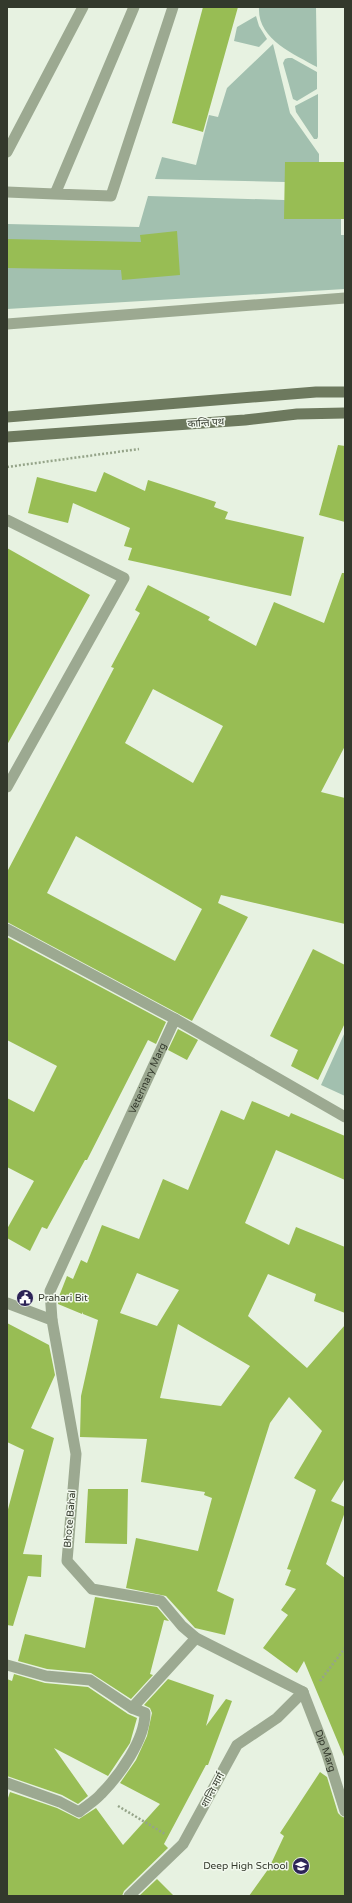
<svg xmlns="http://www.w3.org/2000/svg" width="352" height="1903" viewBox="0 0 352 1903" font-family="'Varela Round','Noto Sans Devanagari',sans-serif">
<style>
.green{fill:#a2c0af}
.building{fill:#98bd54;fill-rule:evenodd}
.lines{fill:none;stroke-linecap:round;stroke-linejoin:round}
.path{stroke:#95a489;stroke-width:2.5;stroke-dasharray:2 2;stroke-linecap:butt}
.service{stroke:#9ca991;stroke-width:11}
.minor{stroke:#9ca991;stroke-width:11}
.primary{stroke:#6d795e;stroke-width:11}
.labels{text-anchor:middle;dominant-baseline:central;stroke-width:3;stroke-linejoin:round;paint-order:stroke}
.street-label{font-size:10px;fill:#33392c;stroke:#f2f9ee}
.poi-label{font-size:10px;fill:#33392c;stroke:#f2f9ee;text-anchor:start}
</style>
<rect width="100%" height="100%" fill="#e7f2e1"/>
<path class="green" d="M259,7h57l1,60c-23,-13 -60,-28 -58,-60z
M256,16l3,10 8,13 -8,8 -25,-6 3,-14z
M273,44l17,69 29,41v8h-34v20l-130,-3 7,-22 34,8 13,-50 9,2 9,-29z
M288,58h4l25,14v17l-20,12 -4,-2 -10,-36 2,-4z
M318,94v43l-1,2h-3l-18,-27 -1,-6z
M148,196l136,4 57,19v16h4v54l-338,20v-85l132,3z
M345,1032v64l-24,-11z"/>
<path class="building" d="M203,7h35l-35,125 -31,-9z
M285,162h60v57h-61z
M177,231l3,44 -58,5 -1,-10 -114,-2v-29l134,3 -1,-7z
M338,445l7,1v76l-26,-7z
M104,472l41,19 3,-11 68,22 -2,5 14,5 -3,7 79,18 -13,59 -163,-36 4,-12 -8,-2 6,-18 -57,-25 -5,20 -40,-10 9,-36 59,15z
M7,548l83,47 -83,150z
M342,573h3v173l-24,46 24,6v126l-124,-29 -3,8 30,14 -56,104 -185,-99v-50l107,-204 -3,-1 29,-54 -5,-3 13,-25 62,32 -2,3 48,26 18,-44 50,21zM153,689l70,37 -30,57 -68,-40zM76,836l126,73 -27,52 -128,-68z
M7,937l159,85 -10,22 -8,-4 -61,120h-2l-38,69 -5,-2 -12,24 -23,-13v-9l27,-48 -27,-14v-69l27,14 23,-46 -50,-26z
M313,949l32,16v58l-27,57 -27,-14 7,-16 -28,-14z
M178,1029l20,11 -11,20 -19,-10z
M252,1101l37,16 2,-4 54,23v44l-69,-30 -31,73 44,22 7,-18 49,20v66l-31,-12 2,-7 -48,-20 -20,42 59,52 38,-43v153l-14,23 14,6v5l-19,52 19,14v181l-41,-98 -7,12 -34,-25 25,-33 -7,-5 15,-21 -11,-4 6,-15 -4,-1 29,-79 -22,-12 28,-47 -33,-34 -19,26 -53,168 17,8 -9,36 -30,-7 -29,-32 -40,-8 10,-50 62,13 14,-53 -8,-3 1,-3 -64,-10 6,-43 -67,-2 1,-41 17,-76 -15,-6v-2l-1,2 -24,-10v-5l9,-23 6,3 8,-19 6,3 15,-38 37,14 24,-60 25,11 33,-80 23,10zM137,1273l42,17 -22,36 -37,-13zM178,1324l72,42 -29,40 -61,-8z
M7,1323l42,22 6,30 -24,53 23,10 -31,116 19,1 -1,22 -13,-1 -15,50 -6,-1v-112l17,-63 -17,-8z
M88,1489h40l-1,55 -42,-1z
M95,1597l62,10 12,14 -5,-1 -14,54 3,1 -22,24 -40,-26 -44,-4 -29,-8 7,-27 60,14z
M14,1674l31,9 43,4 40,27 9,4 -7,25 -22,33 -54,-28 34,48 -10,8 -16,-9 -55,-19v-97l5,2z
M168,1679l46,16 -8,31 20,-27 6,2 -24,64h-2l-42,79 4,4 -44,43 -2,5h-115v-95l3,-9 47,16 22,11 17,-11 27,37 37,-41 -40,-21 16,-23 11,-24 5,-23 -2,-5 -6,-3z
M320,1772l7,5 11,36 3,3 4,2v78h-96l20,-28 15,-32 -4,-3z
M157,1879l17,17h-35z"/>
<g class="lines">
<path class="path" d="M7,467l132,-18
M320,1681l25,-33
M118,1806l47,28"/>
<path class="service" d="M7,152l76,-145
M7,192l48,2 79,-187
M55,194l56,2 62,-189
M7,324l338,-26"/>
<g class="minor">
<path d="M7,520l117,58 -117,209"/>
<path d="M7,929l168,90"/>
<path d="M7,1303l45,17 24,134 -9,107 25,28 69,12 21,25 14,12 107,54"/>
<path id="s1" d="M52,1320l-2,-29 125,-272 170,98"/>
<path d="M7,1665l39,11 44,4 42,28"/>
<path id="s2" d="M303,1692l24,62 18,57"/>
<path d="M7,1783l53,19 19,10c7,-6 16,-11 22,-18 18,-18 44,-54 44,-81l-13,-5 64,-70"/>
<path d="M129,1896l54,-52 54,-99 40,-27 26,-26"/>
</g>
<path class="primary" d="M7,417l309,-25h29
M7,437l238,-17 52,-6 48,-1"/>
</g>
<defs>
<g id="civic-disc" transform="scale(0.9)"><circle r="9.5" fill="#2d2457" stroke="#f2f9ee"/><path d="M-.6-6.5H3V-4.5H.6V-3L4-1V1h2V6H-6V1h2V-1L-.6-3ZM-1.2 2.5V6h2.4V2.5Z" fill="#fff"/></g>
<g id="school-disc" transform="scale(0.9)"><circle r="9.5" fill="#2d2457" stroke="#f2f9ee"/><path d="M0-5L7-2L0 1L-7-2ZM-4 1L0 2.5L4 1V4Q0 6-4 4Z" fill="#fff"/></g>
</defs>
<g fill-rule="evenodd">
<use href="#civic-disc" x="25" y="1298"/>
<use href="#school-disc" x="301" y="1866"/>
</g>
<g class="labels">
<g class="street-label">
<text transform="translate(206 423) rotate(-4)">कान्ति पथ</text>
<text stroke="none"><textPath href="#s1" startOffset="263">Veterinary Marg</textPath></text>
<text transform="translate(70 1519) rotate(-85)">Bhote Bahal</text>
<text stroke="none"><textPath href="#s2" startOffset="63">Dip Marg</textPath></text>
<text transform="translate(213 1790) rotate(-62)">शान्ति मार्ग</text>
</g>
<g class="poi-label">
<text x="38" y="1298">Prahari Bit</text>
<text x="288" y="1866" text-anchor="end">Deep High School</text>
</g>
</g>
<rect width="352" height="1903" fill="none" stroke="#33392c" stroke-width="16"/>
</svg>
